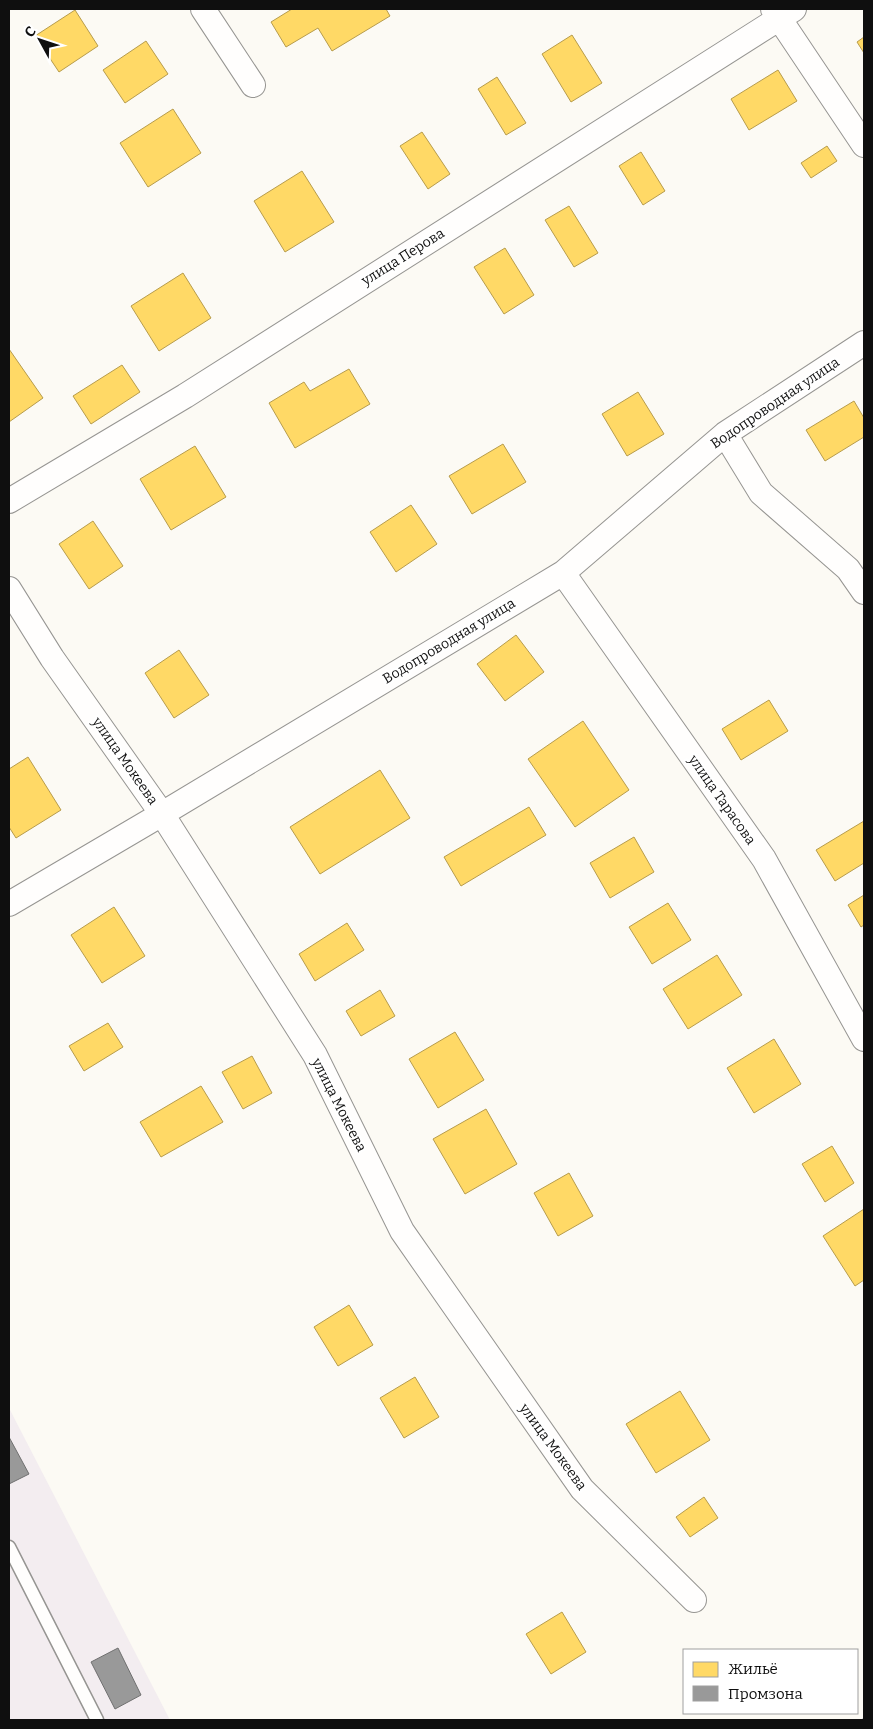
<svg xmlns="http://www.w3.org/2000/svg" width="873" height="1729" viewBox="0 0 873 1729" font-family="Bitter,serif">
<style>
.industrial{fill:#f3edf0}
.homes{fill:#ffd966;stroke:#b79c4c}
.industry{fill:#999;stroke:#707070}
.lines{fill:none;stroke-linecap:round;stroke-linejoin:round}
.service-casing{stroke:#969592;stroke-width:15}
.minor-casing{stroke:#969592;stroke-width:26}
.path{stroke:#b9b9b8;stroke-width:3;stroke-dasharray:5 2.5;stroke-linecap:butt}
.service{stroke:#fffefd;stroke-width:12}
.minor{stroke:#fffefd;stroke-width:24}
.labels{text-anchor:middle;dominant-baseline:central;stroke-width:5;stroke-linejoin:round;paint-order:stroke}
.street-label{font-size:14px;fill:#0f0f0f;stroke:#fff}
</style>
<rect width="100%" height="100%" fill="#fcfaf4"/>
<path class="industrial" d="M9,1408l161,312h-161z"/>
<path class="homes" d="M292,9h94l4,7 -58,35 -14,-23 -32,19 -15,-25z
M75,10l23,36 -39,26 -24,-36z
M572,35l30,48 -31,19 -29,-48z
M864,37v16l-7,-11z
M146,41l22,33 -43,29 -22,-33z
M778,70l19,31 -48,29 -18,-31z
M497,77l29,46 -20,12 -28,-46z
M173,109l28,44 -53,34 -28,-44z
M422,132l28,42 -22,15 -28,-43z
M827,146l10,15 -26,17 -10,-15z
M641,152l24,39 -22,14 -24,-39z
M302,171l32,51 -49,30 -31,-51z
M569,206l29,47 -24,14 -29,-47z
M505,248l29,47 -30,19 -30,-47z
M183,273l28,45 -52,33 -28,-45z
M9,349l34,49 -34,24z
M122,365l18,27 -49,32 -18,-28z
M349,369l21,35 -75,44 -26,-45 35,-21 6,9z
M638,392l26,42 -37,22 -25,-42z
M854,401l10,17v19l-39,24 -19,-31z
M503,444l23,38 -54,32 -23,-38z
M195,446l31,51 -55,33 -31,-51z
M411,505l26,39 -41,28 -26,-40z
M93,521l30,45 -34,23 -30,-45z
M516,635l28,37 -39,29 -28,-37z
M179,650l30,45 -35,23 -29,-45z
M769,700l19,31 -47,29 -19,-31z
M583,721l46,69 -54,37 -47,-68z
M28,757l33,53 -45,28 -7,-11v-58z
M380,770l30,48 -90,56 -30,-47z
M529,807l17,28 -85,51 -17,-29z
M864,821v42l-29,18 -19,-31z
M634,837l20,35 -44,26 -20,-35z
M864,895v30l-3,2 -13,-22z
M668,903l23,37 -39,24 -23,-37z
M114,907l31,49 -43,27 -31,-48z
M347,923l17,27 -49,31 -16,-27z
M717,955l25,40 -54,34 -25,-40z
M380,990l15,26 -34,20 -15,-25z
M108,1023l15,24 -39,24 -15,-25z
M455,1032l29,48 -46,28 -29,-49z
M774,1039l27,45 -47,29 -27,-45z
M252,1056l20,37 -29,16 -21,-37z
M201,1086l22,36 -62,35 -21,-35z
M486,1109l31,55 -52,30 -32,-55z
M832,1146l22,37 -29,19 -23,-38z
M569,1173l24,43 -35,20 -24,-43z
M864,1209v71l-9,6 -32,-50z
M349,1305l24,40 -35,21 -24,-39z
M415,1377l24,40 -35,21 -24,-40z
M680,1391l30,49 -54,33 -30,-49z
M704,1497l14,21 -28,19 -14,-20z
M562,1612l24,40 -35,22 -25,-40z"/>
<path class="industry" d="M9,1437l20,37 -20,10z
M118,1648l23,47 -26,14 -24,-47z"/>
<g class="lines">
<g class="service-casing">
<path id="service" d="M9,1547l88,173"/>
</g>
<g class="minor-casing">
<path id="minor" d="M203,9l50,76
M773,9l91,136
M725,434l36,59 87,76 16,23
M9,501l176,-105 609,-387
M563,573l201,286 100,180
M9,589l43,69 110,156 153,241 87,176 180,258 112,111
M9,904l153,-90 401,-241 162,-139 139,-91"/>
</g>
<path class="path" d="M863,1720l1,-1"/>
<use href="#service" class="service"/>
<use href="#minor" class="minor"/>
</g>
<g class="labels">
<g class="street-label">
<text transform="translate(403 257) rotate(-32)">улица Перова</text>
<text transform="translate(775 403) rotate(-34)">Водопроводная улица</text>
<text transform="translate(449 641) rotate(-31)">Водопроводная улица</text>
<text transform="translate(125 761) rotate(55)">улица Мокеева</text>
<text transform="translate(722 800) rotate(55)">улица Тарасова</text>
<text transform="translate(339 1105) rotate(63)">улица Мокеева</text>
<text transform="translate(553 1447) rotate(54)">улица Мокеева</text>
</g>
</g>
<rect width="873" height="1729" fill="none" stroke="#0f0f0f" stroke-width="20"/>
<rect x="683" y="1649" width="175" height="65" fill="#ffffff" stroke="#9f9f9f"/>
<rect x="693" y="1662" width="25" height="15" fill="#ffd966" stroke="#9f9f9f"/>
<text x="728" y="1674" font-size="15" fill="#0f0f0f">Жильё</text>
<rect x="693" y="1686" width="25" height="15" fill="#999999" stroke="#9f9f9f"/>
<text x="728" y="1699" font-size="15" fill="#0f0f0f">Промзона</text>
<g transform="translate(40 40) rotate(310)" stroke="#ffffff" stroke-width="4" paint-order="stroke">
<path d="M0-4L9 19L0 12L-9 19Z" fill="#0f0f0f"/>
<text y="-8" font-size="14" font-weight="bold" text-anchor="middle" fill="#0f0f0f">С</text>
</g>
</svg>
